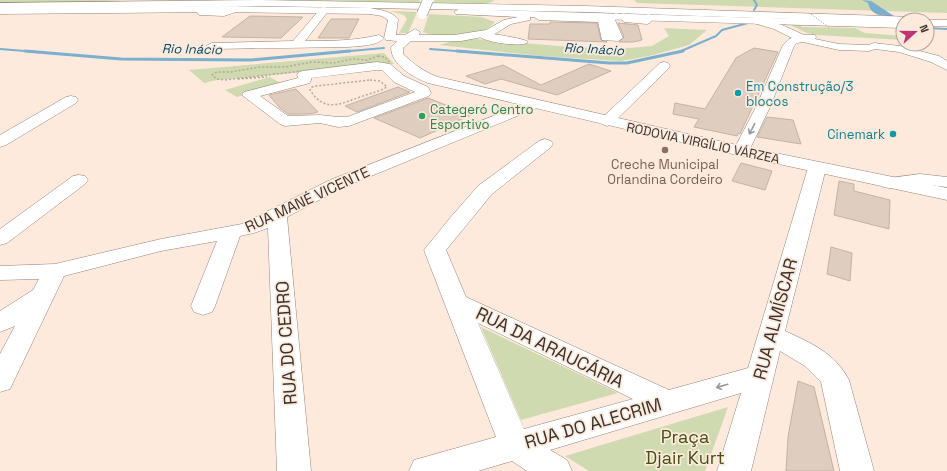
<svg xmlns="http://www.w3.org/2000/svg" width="947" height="471" viewBox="0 0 947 471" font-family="'Space Grotesk',sans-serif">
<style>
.green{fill:#cfdab1}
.water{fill:#7bafce}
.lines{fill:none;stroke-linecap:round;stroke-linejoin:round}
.stream-far1{stroke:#7bafce;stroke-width:2}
.stream{stroke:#7bafce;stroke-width:3}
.building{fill:#dfcdc0;stroke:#c3b2a5}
.minor-casing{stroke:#948376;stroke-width:1}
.major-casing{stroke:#948376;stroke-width:1}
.highway-casing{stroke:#948376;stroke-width:1}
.path{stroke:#b6a79c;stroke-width:1.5;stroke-dasharray:2 2;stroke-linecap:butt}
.minor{fill:#fff;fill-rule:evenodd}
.major{fill:#fff;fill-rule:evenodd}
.highway{fill:#fff;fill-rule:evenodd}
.major-bridge-casing{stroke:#948376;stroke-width:11;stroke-linecap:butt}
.path-bridge{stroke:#b6a79c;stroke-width:1;stroke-dasharray:1.5 1.5;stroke-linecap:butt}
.major-bridge{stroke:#fff;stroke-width:10}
.oneway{stroke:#9c9896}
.culture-dot{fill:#0f9aa8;stroke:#fdeadc;stroke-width:1.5}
.leisure-dot{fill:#2e9e5b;stroke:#fdeadc;stroke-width:1.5}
.education-dot{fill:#8d6e63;stroke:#fdeadc;stroke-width:1.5}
.labels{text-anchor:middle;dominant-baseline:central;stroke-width:3.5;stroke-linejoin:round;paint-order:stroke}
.far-water-label{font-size:13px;font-style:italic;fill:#004765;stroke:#fdeadc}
.far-culture-label{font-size:13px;fill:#0d838f;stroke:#fdeadc;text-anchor:start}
.far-leisure-label{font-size:13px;fill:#27864d;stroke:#fdeadc;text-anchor:start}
.far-street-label{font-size:13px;fill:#39322c;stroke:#fdeadc}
.far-education-label{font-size:13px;fill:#785e54;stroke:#fdeadc}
.street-label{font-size:15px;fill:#39322c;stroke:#fdeadc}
.near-street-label{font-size:18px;fill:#39322c;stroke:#fdeadc}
.near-park-label{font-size:18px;fill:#444f15;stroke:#fdeadc}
</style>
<rect width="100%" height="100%" fill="#fdeadc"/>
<path class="green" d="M0,0h169h-47l-58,4 -64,1z
M280,0h140l-1,3z
M435,0h60c-13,9 -46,4 -62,3z
M634,0h313v13l-310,-10z
M390,11l27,1 -9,21h-9l8,-14 -3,-4z
M429,14l52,3 14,5c-4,4 -7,7 -13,9 -14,6 -46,7 -59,1z
M798,23l4,4 53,1 10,5 38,3v4l-87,-5 -9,-2 -15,-7v-1z
M664,28l43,2 -18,15 -40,11 -28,5 -80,-5 -102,-11 14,-4 21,-2 96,8 47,2 35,-3 17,-10z
M384,53l10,11 -177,16 -13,3 -15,-13z
M270,77l12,7 -45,13 -12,-7z
M481,327l137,66 -97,27z
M728,407l-23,64h-116l-24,-15z"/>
<path class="water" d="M862,0l9,1 23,15c-12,0 -23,0 -26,-13z"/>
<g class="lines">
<path class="stream-far1" d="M754,0l3,5 -3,5
M927,28l20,1
M0,49l37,3
M430,49l39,3
M339,52l45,-4
M679,52l37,-16 6,-6 26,-7"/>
<path class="stream" d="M25,51l96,8 130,1 99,-9
M457,51l152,12h18l56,-12"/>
</g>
<path class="building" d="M250,16l53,1 -22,21 -59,-1z
M331,19h28l-10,19h-31z
M550,22l47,1 4,17 6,2 -79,-3 2,-15h20z
M618,23l20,2 4,15 -9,2h-14l5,-5z
M754,48l24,4 -38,82 -2,-1 -1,3 -43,-9 5,-8 -26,-5 2,-11 30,6 31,-51z
M589,64l22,7 -54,24 -56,-16 -16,5 -19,-8 37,-11 38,20z
M398,87l12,5 -53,20 -12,-6z
M296,89l22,23 -9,2h-21l-8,-6 -11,-13z
M428,98l43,17 -51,23 -46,-20z
M767,117l26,3 8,24 -44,-7z
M741,163l31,8 -7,19 -33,-9z
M839,181l15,3v7l36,9 -1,29 -55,-14z
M831,247l21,6 -2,28 -23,-7z
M798,381l16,6 20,84h-48l2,-34z"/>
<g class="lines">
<g class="minor-casing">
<path id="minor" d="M204,6l3,1 1,3h15l13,-4 5,3 -2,2 -15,5 -25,-1 -2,-2 4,-6z
M324,7l5,3 -24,31c25,0 49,0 74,-6l5,3c-7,8 -25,8 -36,9l-136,2 -6,-3 6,-3 81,-2 28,-33z
M616,13l4,2c4,-3 7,-1 10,2l14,1 2,-3 3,-1 5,3 -4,6 -3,1 -23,-2 -4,-5 -5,3 8,18 -5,3 -16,-1 -4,-18 -59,-2 -5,-3 5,-3 63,2 4,2z
M753,17l29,8 22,10h11l1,2 -1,2 24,5 29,1 6,-2 26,3 39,10 8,5v9l-16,-8 -32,-10 -24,-3 -6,2 -30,-1 -36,-8 -6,1 -3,3 -24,61 -21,44 -2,4 -6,1 -6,-1 -2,-4 23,-44 27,-62 6,-6 3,-1 -18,-9 -24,-7 -2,-2z
M482,32c8,2 43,6 46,10 -5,6 -46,0 -51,-7l1,-2z
M377,62l13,2 14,12 24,11 3,6 -2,3 -80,30 -11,1 -18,-4 -35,3 -5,-2 -38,-29 2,-3 54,-14 -1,-3 2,-3 4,-1zM377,70h5l12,12 21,10 -68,25h-9l-18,-2 -32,1 -28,-20 50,-13 1,-3v-2z
M664,62l4,1 2,3 -2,3 -56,55 -5,2 -5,-2 -3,-3 3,-3 58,-55z
M71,96l5,1 2,3 -2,3 -70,42 -6,2v-12l66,-38z
M534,100l5,1 2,3 -2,3 -197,81 -55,29 24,254h-34l-9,-243 -14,5 -14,3 -25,70 -3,6 -9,3 -9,-3 -3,-6 26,-65 -56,10 -97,25 -54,113 -10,3v-38l15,-28 -15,6v-21l33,-21 6,-11 -39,1v-14l55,-2 106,-25 81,-15 88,-44z
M545,139l6,2 2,3 -2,3 -59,47 -46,56 20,47 203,93 79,-22 60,-200 3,-4 6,-1 6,1 3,4 -41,163c26,12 50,22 64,49l25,91h-34l-19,-89 -16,-16 -25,-15 -29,120h-34l24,-78 -191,57 17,10 5,11h-45l-15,-10 -34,10h-69l5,-11 82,-23 -72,-187 26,-32 28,-32 61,-45zM478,323l155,76 -109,30z
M920,174l27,3v10l-27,-3 -31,4 -6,-1 -3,-4 3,-4z
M79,175l6,1 3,4 -3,4 -78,59 -7,2v-16l73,-53z"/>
</g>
<g class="major-casing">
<path id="major" d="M218,6l152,2c10,2 21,3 28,11l-2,16h9l10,-6 5,3 -1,3h35l32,-5 18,-10 14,-3 -62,-3 -2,-2 5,-3 444,13v6l-373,-11v3l-19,4 -18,11 -32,6h-50l-8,7v6c11,10 21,18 35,23l303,69 206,42v12l-206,-44 -313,-73c-15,-6 -37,-18 -37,-36l6,-6 -11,-1 -2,-2 4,-18 -6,-4 -12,-2 -152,-2 -218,2v-6z"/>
</g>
<g class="highway-casing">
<path id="highway" d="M260,0l325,6 329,11 5,3h-16v3l-318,-11 -325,-6 -260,3v-6z
M926,20h21v6h-20z"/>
</g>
<path class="path" d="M378,56l6,1 5,4 -6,3 -40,2 -118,14 -8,-1 -5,-4 5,-3h14l29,-5h25l27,-5 22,1 18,-4 15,1z
M238,79l29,-2
M370,80l10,1 7,6c-8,5 -16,6 -24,9 -21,7 -38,18 -53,-6l2,-3 5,-1z"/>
<use href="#minor" class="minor"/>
<use href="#major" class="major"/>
<use href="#highway" class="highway"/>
<g class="major-bridge-casing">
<path id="major-bridge" d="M422,14l6,-14"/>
</g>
<path class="path-bridge" d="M811,14l19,14"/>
<use href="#major-bridge" class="major-bridge"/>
</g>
<defs><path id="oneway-shaft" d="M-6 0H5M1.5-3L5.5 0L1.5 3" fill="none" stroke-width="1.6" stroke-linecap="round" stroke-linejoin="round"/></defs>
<g class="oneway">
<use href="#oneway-shaft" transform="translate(752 129) rotate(117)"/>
<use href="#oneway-shaft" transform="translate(722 386) rotate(164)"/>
</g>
<g class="culture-dot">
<circle cx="738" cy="93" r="4"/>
<circle cx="893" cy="134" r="4"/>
</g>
<circle class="leisure-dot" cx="422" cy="116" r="4"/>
<circle class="education-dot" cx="665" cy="150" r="4"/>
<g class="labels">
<g class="far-water-label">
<text transform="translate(192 49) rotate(1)">Rio Inácio</text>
<text transform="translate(594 49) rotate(3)">Rio Inácio</text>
</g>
<g class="far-culture-label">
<text x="746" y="86">Em Construção/3<tspan x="746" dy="15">blocos</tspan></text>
<text x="885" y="134" text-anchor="end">Cinemark</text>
</g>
<g class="far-leisure-label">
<text x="430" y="109">Categeró Centro<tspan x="430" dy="15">Esportivo</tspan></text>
</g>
<g class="far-street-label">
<text transform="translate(703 143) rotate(12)">RODOVIA VIRGÍLIO VÁRZEA</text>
</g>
<g class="far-education-label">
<text x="665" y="164">Creche Municipal<tspan x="665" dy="15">Orlandina Cordeiro</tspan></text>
</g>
<g class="street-label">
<text transform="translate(307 199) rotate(-25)">RUA MANÉ VICENTE</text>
</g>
<g class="near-street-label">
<text transform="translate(775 319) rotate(-75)">RUA ALMÍSCAR</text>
<text transform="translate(286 343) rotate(-94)">RUA DO CEDRO</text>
<text transform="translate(550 347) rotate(26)">RUA DA ARAUCÁRIA</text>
<text transform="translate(593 423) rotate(-16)">RUA DO ALECRIM</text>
</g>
<g class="near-park-label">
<text x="685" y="436">Praça<tspan x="685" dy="21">Djair Kurt</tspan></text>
</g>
</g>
<g transform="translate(915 32) rotate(69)"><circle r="19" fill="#fdeadc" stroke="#afa096"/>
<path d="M0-3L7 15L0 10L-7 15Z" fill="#bf3571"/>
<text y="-6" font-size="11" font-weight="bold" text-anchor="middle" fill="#39322c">N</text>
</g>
</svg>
